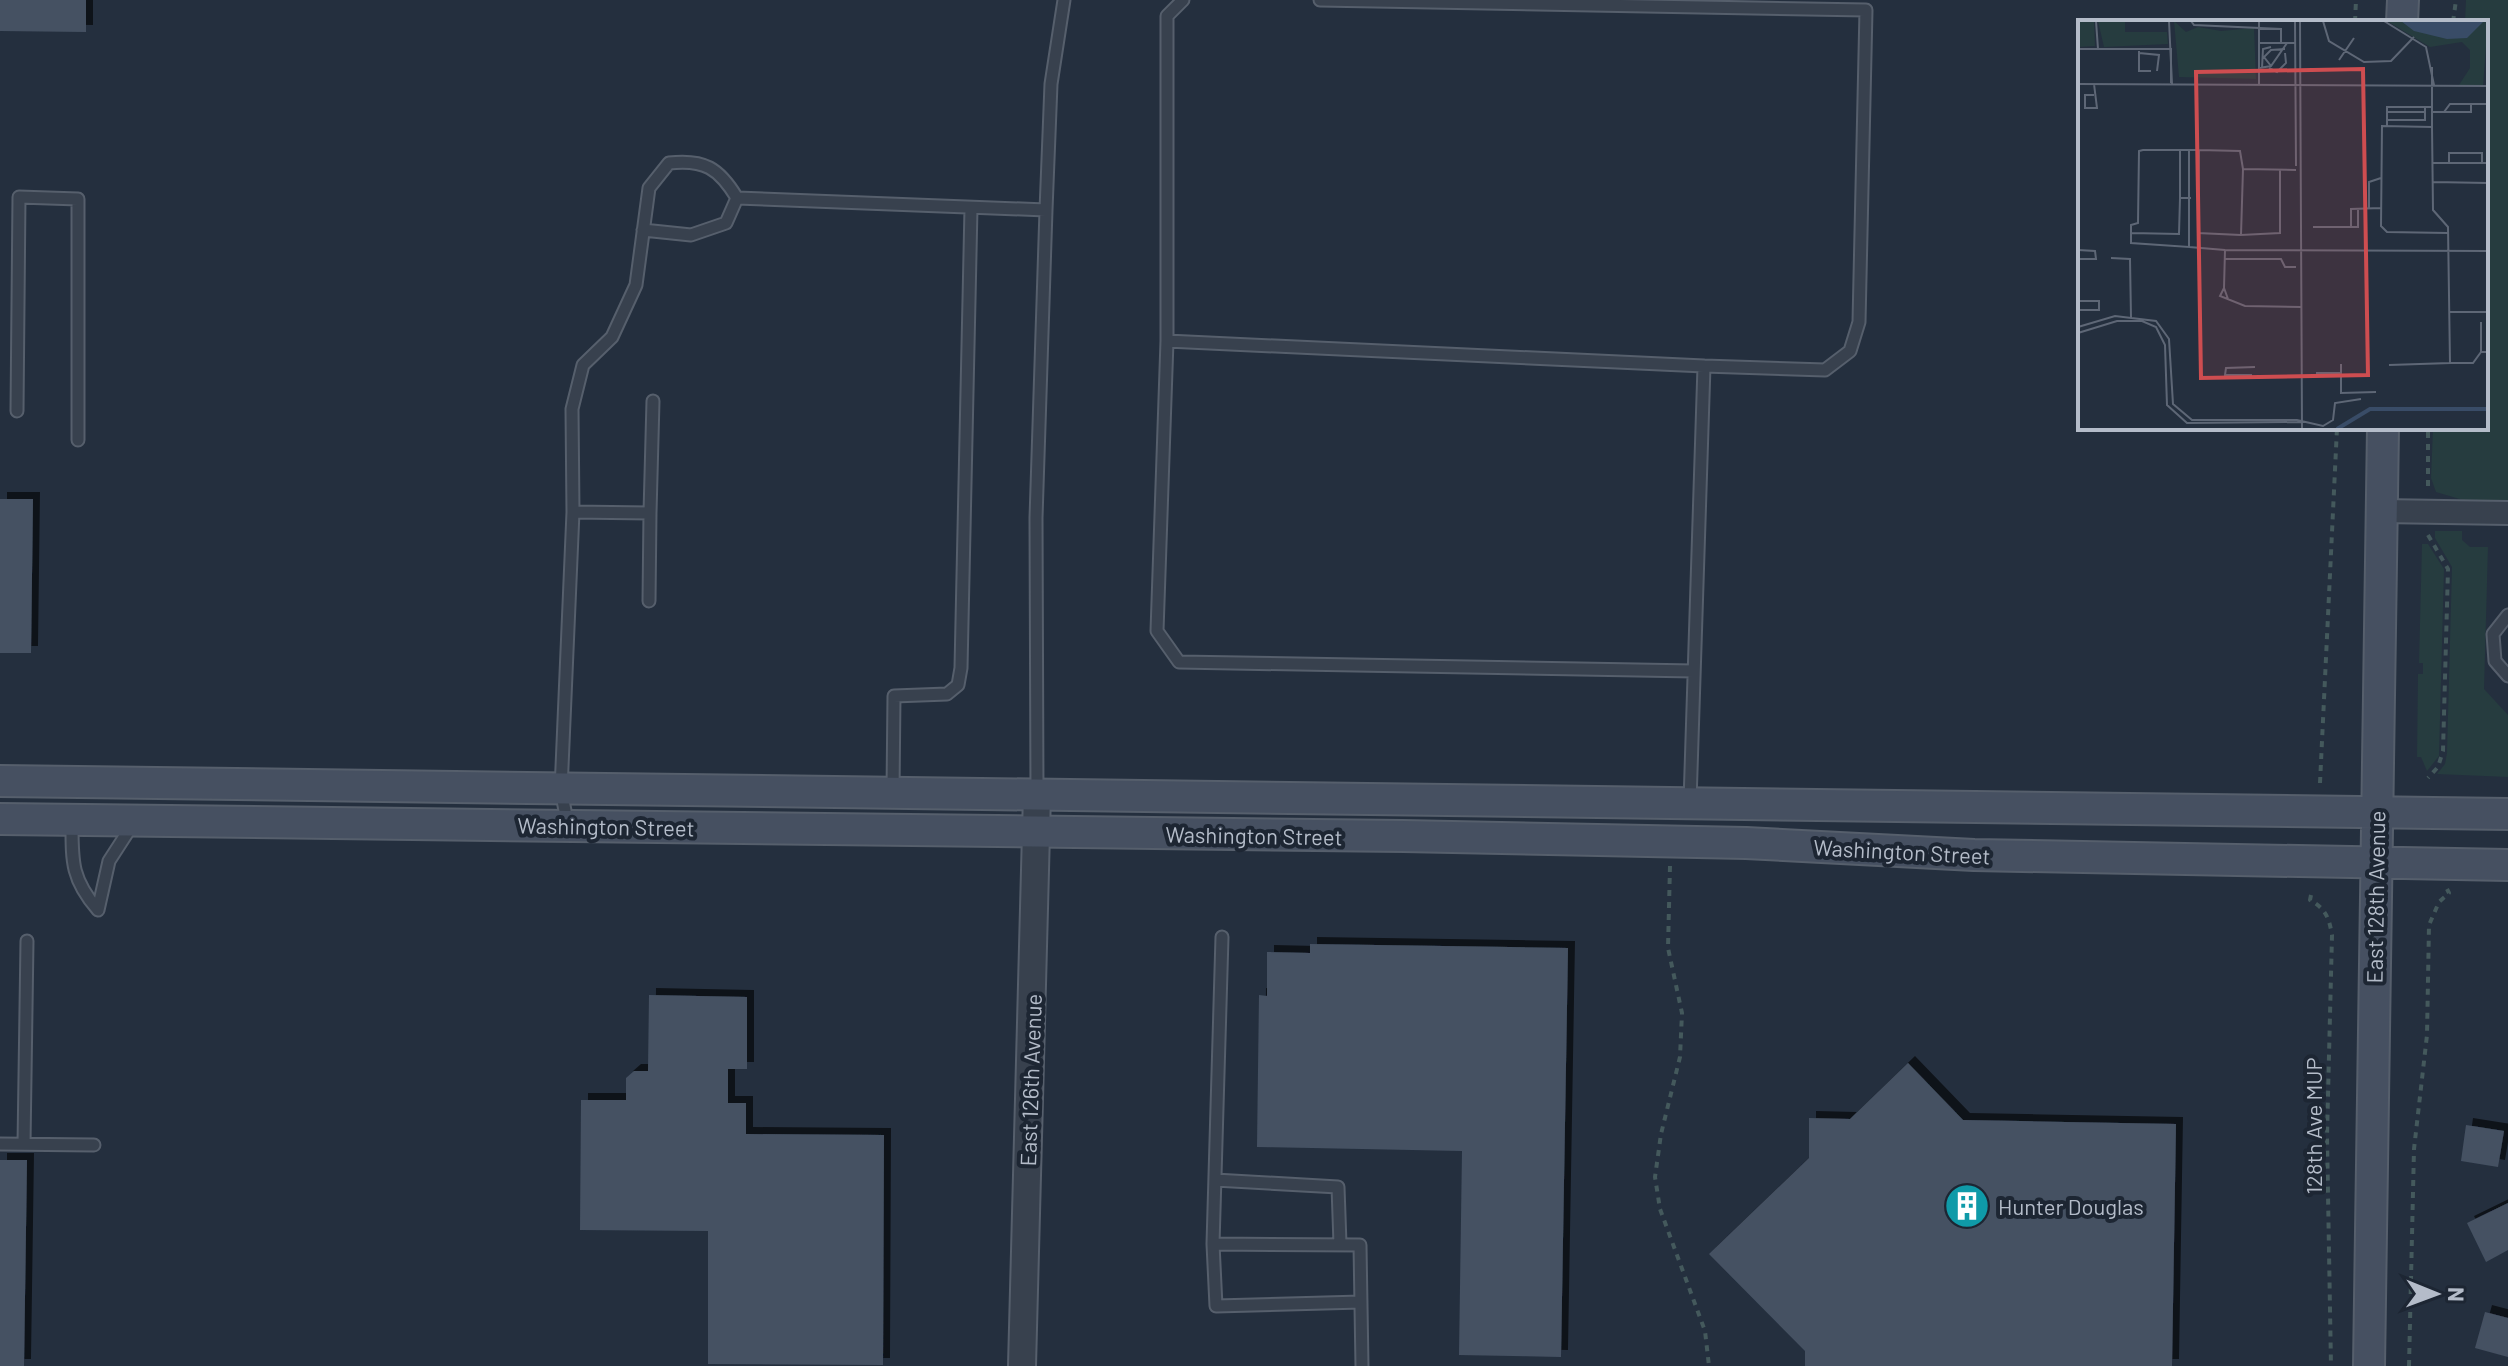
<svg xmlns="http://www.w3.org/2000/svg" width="2508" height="1366" viewBox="0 0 2508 1366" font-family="Barlow,sans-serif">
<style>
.green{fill:#263c3f}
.building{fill:#455162;filter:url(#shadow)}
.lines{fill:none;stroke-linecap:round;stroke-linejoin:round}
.service-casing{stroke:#565f6c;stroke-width:15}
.minor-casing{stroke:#565f6c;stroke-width:26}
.tertiary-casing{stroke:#565f6c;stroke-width:30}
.secondary-casing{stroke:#565f6c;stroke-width:34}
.path{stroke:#44595c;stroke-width:4;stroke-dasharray:6 6;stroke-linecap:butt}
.service{stroke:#38414e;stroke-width:11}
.minor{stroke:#38414e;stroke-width:22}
.tertiary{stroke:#38414e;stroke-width:26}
.secondary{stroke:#465061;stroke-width:30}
.labels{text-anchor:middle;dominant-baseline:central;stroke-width:8;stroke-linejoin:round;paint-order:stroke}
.street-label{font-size:22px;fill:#b4bcc9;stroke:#1d2633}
.poi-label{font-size:22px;fill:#b4bcc9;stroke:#1d2633;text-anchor:start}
.inset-river{fill:none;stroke:#394c67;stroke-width:4}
.inset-road{fill:none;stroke:#5e6776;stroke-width:2}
.view{fill:#ce4d50;fill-opacity:0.15;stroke:#ce4d50;stroke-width:4}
.inset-edge{fill:none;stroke:#b4bcc9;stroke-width:4}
</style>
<defs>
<filter id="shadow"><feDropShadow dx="7" dy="-7" stdDeviation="0" flood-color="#0009"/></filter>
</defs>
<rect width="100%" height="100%" fill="#242f3e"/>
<path class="green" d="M2466,0h42v500h-45l-27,-8 -5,-14 2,-50h53v-406h-21z
M2435,531h27v9l8,7h18l-4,142 24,26v62l-71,-3 8,-10 2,-11 5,-186 -17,-29z
M2422,544h6l16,25 -5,187 -12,15 -6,-14h-4l1,-83h5v-11h-4z"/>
<path class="building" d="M0,0h86v32l-86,-1z
M0,499h33l-2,154h-31z
M1310,944l258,4 -7,409 -102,-2 3,-204 -205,-4 2,-152 8,1v-44l43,1z
M649,995l98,2v72h-19v34h18v31l138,1 -1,230 -175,-1v-133l-128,-1 1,-130h45v-22l8,-7h14z
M1908,1063l55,57 213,4 -4,242h-367v-15l-96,-97 100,-96v-40l41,1z
M2466,1125l38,6 -6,36 -37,-6z
M0,1160h27l-3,206h-24z
M2508,1203v47l-22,12 -19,-39z
M2485,1312l23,6v39l-33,-9z"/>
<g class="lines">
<g class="service-casing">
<path id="service" d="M1320,0l546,10 -7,312 -9,29 -25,19 -121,-4
M737,198l309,12 -10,308 1,274
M1046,210l5,-126 13,-84
M1167,341v-325l16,-16
M17,411l2,-214 59,2v241
M573,512l77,1 -1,88
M650,513l3,-112
M2508,615l-15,19 2,27 13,15
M893,791l1,-95 53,-2 11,-9 3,-17 10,-460
M1690,802l14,-436 -537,-25 -10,290 22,31 515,9
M72,822c0,39 -1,57 26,88
M568,826l-7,-36 12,-278 -1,-103 11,-44 29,-28 24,-52 13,-97 20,-25c35,-4 50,5 68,35l-11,25 -35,12 -48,-5
M98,910l11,-49 22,-34
M1222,937l-9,307 147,1 2,121
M0,1144l94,1
M24,1144l3,-203
M1215,1180l123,7 2,57
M1213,1244l3,62 145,-4"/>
</g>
<g class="minor-casing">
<path id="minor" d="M2381,511l127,2"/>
</g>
<g class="tertiary-casing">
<path id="tertiary" d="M1022,1366l15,-572"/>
</g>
<g class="secondary-casing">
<path id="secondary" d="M2402,22l1,-22
M0,781l2508,33
M0,819l1403,17 343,7 228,12 534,10
M2369,1366l14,-938"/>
</g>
<path class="path" d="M2355,22l1,-22
M2453,22l3,-22
M2428,486v-58
M2428,535l20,34 -5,182 -5,16 -10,11
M2320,783l17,-355
M1670,866l-2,82 14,65 -2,44 -19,77 -6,43 5,32 45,122 4,35
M2311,895l-1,5c16,9 19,18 22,35l-5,201 4,230
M2409,1366l5,-217 13,-114 2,-110 10,-23 10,-9 -2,-4"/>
<use href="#service" class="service"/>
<use href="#minor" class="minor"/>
<use href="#tertiary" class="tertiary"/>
<use href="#secondary" class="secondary"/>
</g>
<defs>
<g id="building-disc" transform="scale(2.3)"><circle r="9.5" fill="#0f9aa8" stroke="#1d2633"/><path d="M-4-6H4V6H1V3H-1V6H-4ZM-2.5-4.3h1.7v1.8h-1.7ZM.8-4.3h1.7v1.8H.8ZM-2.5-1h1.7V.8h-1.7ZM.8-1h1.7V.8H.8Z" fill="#fff"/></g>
</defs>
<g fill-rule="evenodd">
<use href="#building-disc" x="1967" y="1206"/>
</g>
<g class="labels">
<g class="street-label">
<text transform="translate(606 826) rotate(1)">Washington Street</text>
<text transform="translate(1254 835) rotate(1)">Washington Street</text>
<text transform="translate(1902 851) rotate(3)">Washington Street</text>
<text transform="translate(2375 897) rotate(-89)">East 128th Avenue</text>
<text transform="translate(1030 1080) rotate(-88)">East 126th Avenue</text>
<text transform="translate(2313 1126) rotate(-90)">128th Ave MUP</text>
</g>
<g class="poi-label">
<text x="1998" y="1206">Hunter Douglas</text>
</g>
</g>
<g transform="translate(2078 20)">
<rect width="410" height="410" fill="#242f3e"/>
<path d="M0,1h16l1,25 -17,1zM20,1h27v11h42l1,12 -64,3zM96,1l12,11 12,-5 23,4 33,-3 2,51 -77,-2zM309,1h101l-5,65 -24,-1 11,-17v-18l-8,-8 -32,5z" fill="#263c3f"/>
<path d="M323,1h83l-17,17 -20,1 -33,-8z" fill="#394c67"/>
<path class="inset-river" d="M259,409l33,-20h118"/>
<path class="inset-road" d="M18,1l2,28M91,1l3,63M113,1l3,4 87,4v14M217,1l1,145M222,1l2,408M245,1l6,20 35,21 27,-1 23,-24M306,1l42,26 8,38M181,23h36M0,29h94M61,31v20h12M61,33l20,2 -2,16M261,40l15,-22M193,46l-7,-9 7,-7 14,-1M354,47v60l-50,-1 -1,100 6,6 61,1M181,48l12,-2 16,-23M184,48l1,-19 8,-2M191,48l8,4 9,-9 -1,-10M93,63v-33M0,64l410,2M16,64l3,24h-12v-13h9M181,65v-64M309,92h38M354,92h12l6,-8h38M366,92h27v-8M309,100h38v-13M309,106v-19h45M111,130v97l-58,-4v-18l7,-2 1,-72 4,-1h56M355,143h55M371,143v-10h33v10M202,150v63l-39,2 2,-66 53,1M355,162l55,1M102,178v-48M291,189v-27l12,-4M235,207h38v-18l30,-1M273,207h7v-18M53,213l48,1 1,-36h11M163,215l-43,-2 1,-83 41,1 3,18M111,227l36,3M0,230l17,1 1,8h-18M33,238l19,1 1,59M147,239h56l4,8h11M146,268l1,-38 263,1M150,279l-4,-11 -4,8 25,10 56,1M0,281h21v9h-21M372,292h38M403,302v30h7M0,307l37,-11 41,5 13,18 4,65 19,16h105l26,6 10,-6 2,-17 26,-4M0,313l39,-12h25l14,6 9,18 2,60 20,18 115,-1M372,343h23l8,-11M263,344v29l35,-1M311,345l61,-2 -2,-136 -15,-17 -1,-83M238,353h25M174,355h-27l1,-7 29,-1"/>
<path class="view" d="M285,49l5,306 -167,3 -5,-306z"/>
<rect width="410" height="410" class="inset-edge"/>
</g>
<g transform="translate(2436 1294) rotate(91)" stroke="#1d2633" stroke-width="6" paint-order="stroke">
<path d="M0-6L14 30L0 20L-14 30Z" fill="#b4bcc9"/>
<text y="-12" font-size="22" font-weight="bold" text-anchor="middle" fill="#b4bcc9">N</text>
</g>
</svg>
